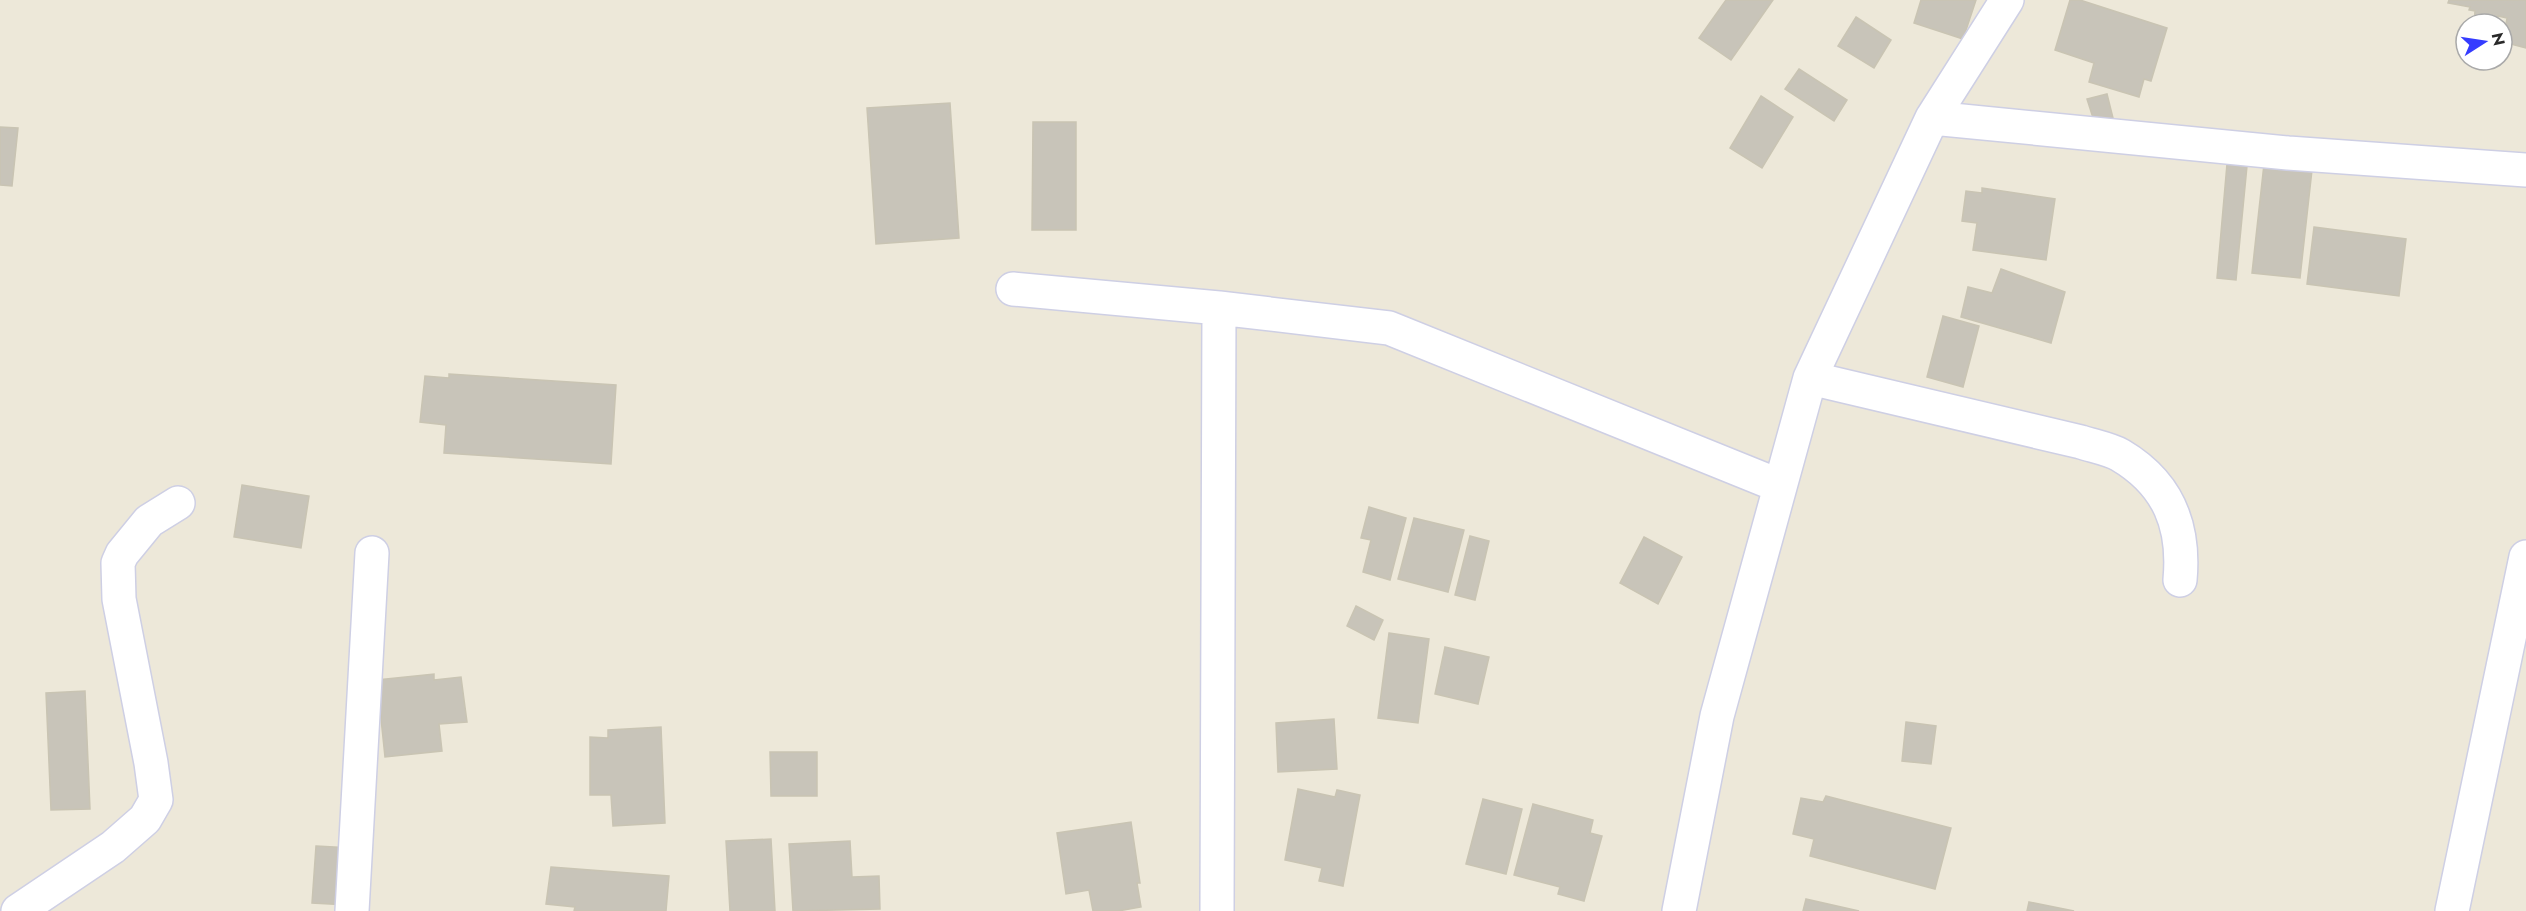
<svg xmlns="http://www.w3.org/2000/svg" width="2526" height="911" viewBox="0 0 2526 911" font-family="Jost,sans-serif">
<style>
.building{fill:#c8c4b9;stroke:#c9c4b3;stroke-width:1.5}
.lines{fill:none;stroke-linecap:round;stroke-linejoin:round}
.street-casing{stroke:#cecfe4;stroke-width:36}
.street{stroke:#fff;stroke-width:33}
</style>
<rect width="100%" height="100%" fill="#ede8d9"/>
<path class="building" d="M1726,0h47l-42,60 -32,-22z
M1921,0h55l-13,39 -49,-16z
M2070,0h10l87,28 -16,53 -7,-2 -5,18 -50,-15 5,-19 -39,-13z
M2449,0h77v48l-23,-6 4,-24 -9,-2 -2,8h-22l1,-13 -6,-1 1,-3 -22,-4z
M1856,17l35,23 -17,28 -36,-22z
M1799,69l48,31 -13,21 -49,-32z
M2107,94l6,24 -18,6 -8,-25z
M1761,96l32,21 -31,51 -32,-20z
M950,103l9,135 -83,6 -9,-136z
M1033,122h43v108h-44z
M0,127l18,1 -6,58 -12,-1z
M2227,164l20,2 -11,114 -19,-2z
M2264,164l48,6 -12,108 -48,-5z
M1982,188l73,11 -9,61 -73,-10 4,-27 -15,-2 4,-30 16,2z
M2314,227l92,12 -7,57 -92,-12z
M2001,269l64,23 -14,51 -90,-26 7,-30 24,6z
M1943,316l36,10 -16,61 -36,-10z
M449,374l167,11 -5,79 -167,-11 2,-28 -26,-3 5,-46 24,2z
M242,485l67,11 -8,52 -67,-11z
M1369,507l37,11 -16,62 -27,-8 8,-32 -10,-2z
M1414,518l50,12 -16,62 -50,-13z
M1470,536l19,5 -14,59 -20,-5z
M1644,537l38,20 -24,47 -38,-21z
M1356,606l27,14 -9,20 -27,-14z
M1389,633l40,6 -11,84 -40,-5z
M1445,647l44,10 -11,47 -43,-10z
M434,674v6l27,-3 6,45 -28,2 3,27 -57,6 -8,-77z
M85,691l5,118 -39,1 -5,-117z
M1334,719l3,50 -59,3 -2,-49z
M1906,722l30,4 -5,38 -29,-3z
M661,727l4,96 -52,3 -2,-31h-21v-58l18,1v-8z
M770,752h47v44h-46z
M1298,789l37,8 2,-7 23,5 -17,91 -24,-5 3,-13 -37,-8z
M1826,796l125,32 -16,61 -125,-33 4,-17 -21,-5 8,-36 22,4z
M1483,799l39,10 -16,65 -40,-10z
M1533,804l60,16 -3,13 12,3 -18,65 -26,-7 2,-7 -46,-12z
M1131,822l9,61h-3l4,24 -23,4h-25l-4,-21 -23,4 -9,-61z
M771,839l4,72h-45l-4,-70z
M850,841l2,36 27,-1 1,33 -87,2 -4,-67z
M316,846l36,2 -4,57 -36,-2z
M551,867l118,9 -3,35h-92l1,-4 -29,-3z
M1806,899l53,12h-56z
M2029,902l45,9h-47z"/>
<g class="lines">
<g class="street-casing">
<path id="street" d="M1932,118l356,35 238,17
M1013,289l206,19 170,20 391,158
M1810,378l271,64c12,4 28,7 39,13 49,29 65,71 60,125
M18,911l95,-64 32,-28 11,-19 -5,-37 -32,-164 -1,-36 4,-9 27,-33 29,-18
M352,911l20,-358
M1217,911l2,-603
M1679,911l38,-195 93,-338 122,-260 75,-118
M2452,911l74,-354"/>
</g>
<use href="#street" class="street"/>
</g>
<g transform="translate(2484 42) rotate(78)"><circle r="28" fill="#ffffff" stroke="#a9a9a9" stroke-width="1.5"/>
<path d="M0-4.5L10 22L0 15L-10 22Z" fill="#353cff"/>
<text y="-9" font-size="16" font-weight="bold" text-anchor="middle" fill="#292929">N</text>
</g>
</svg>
